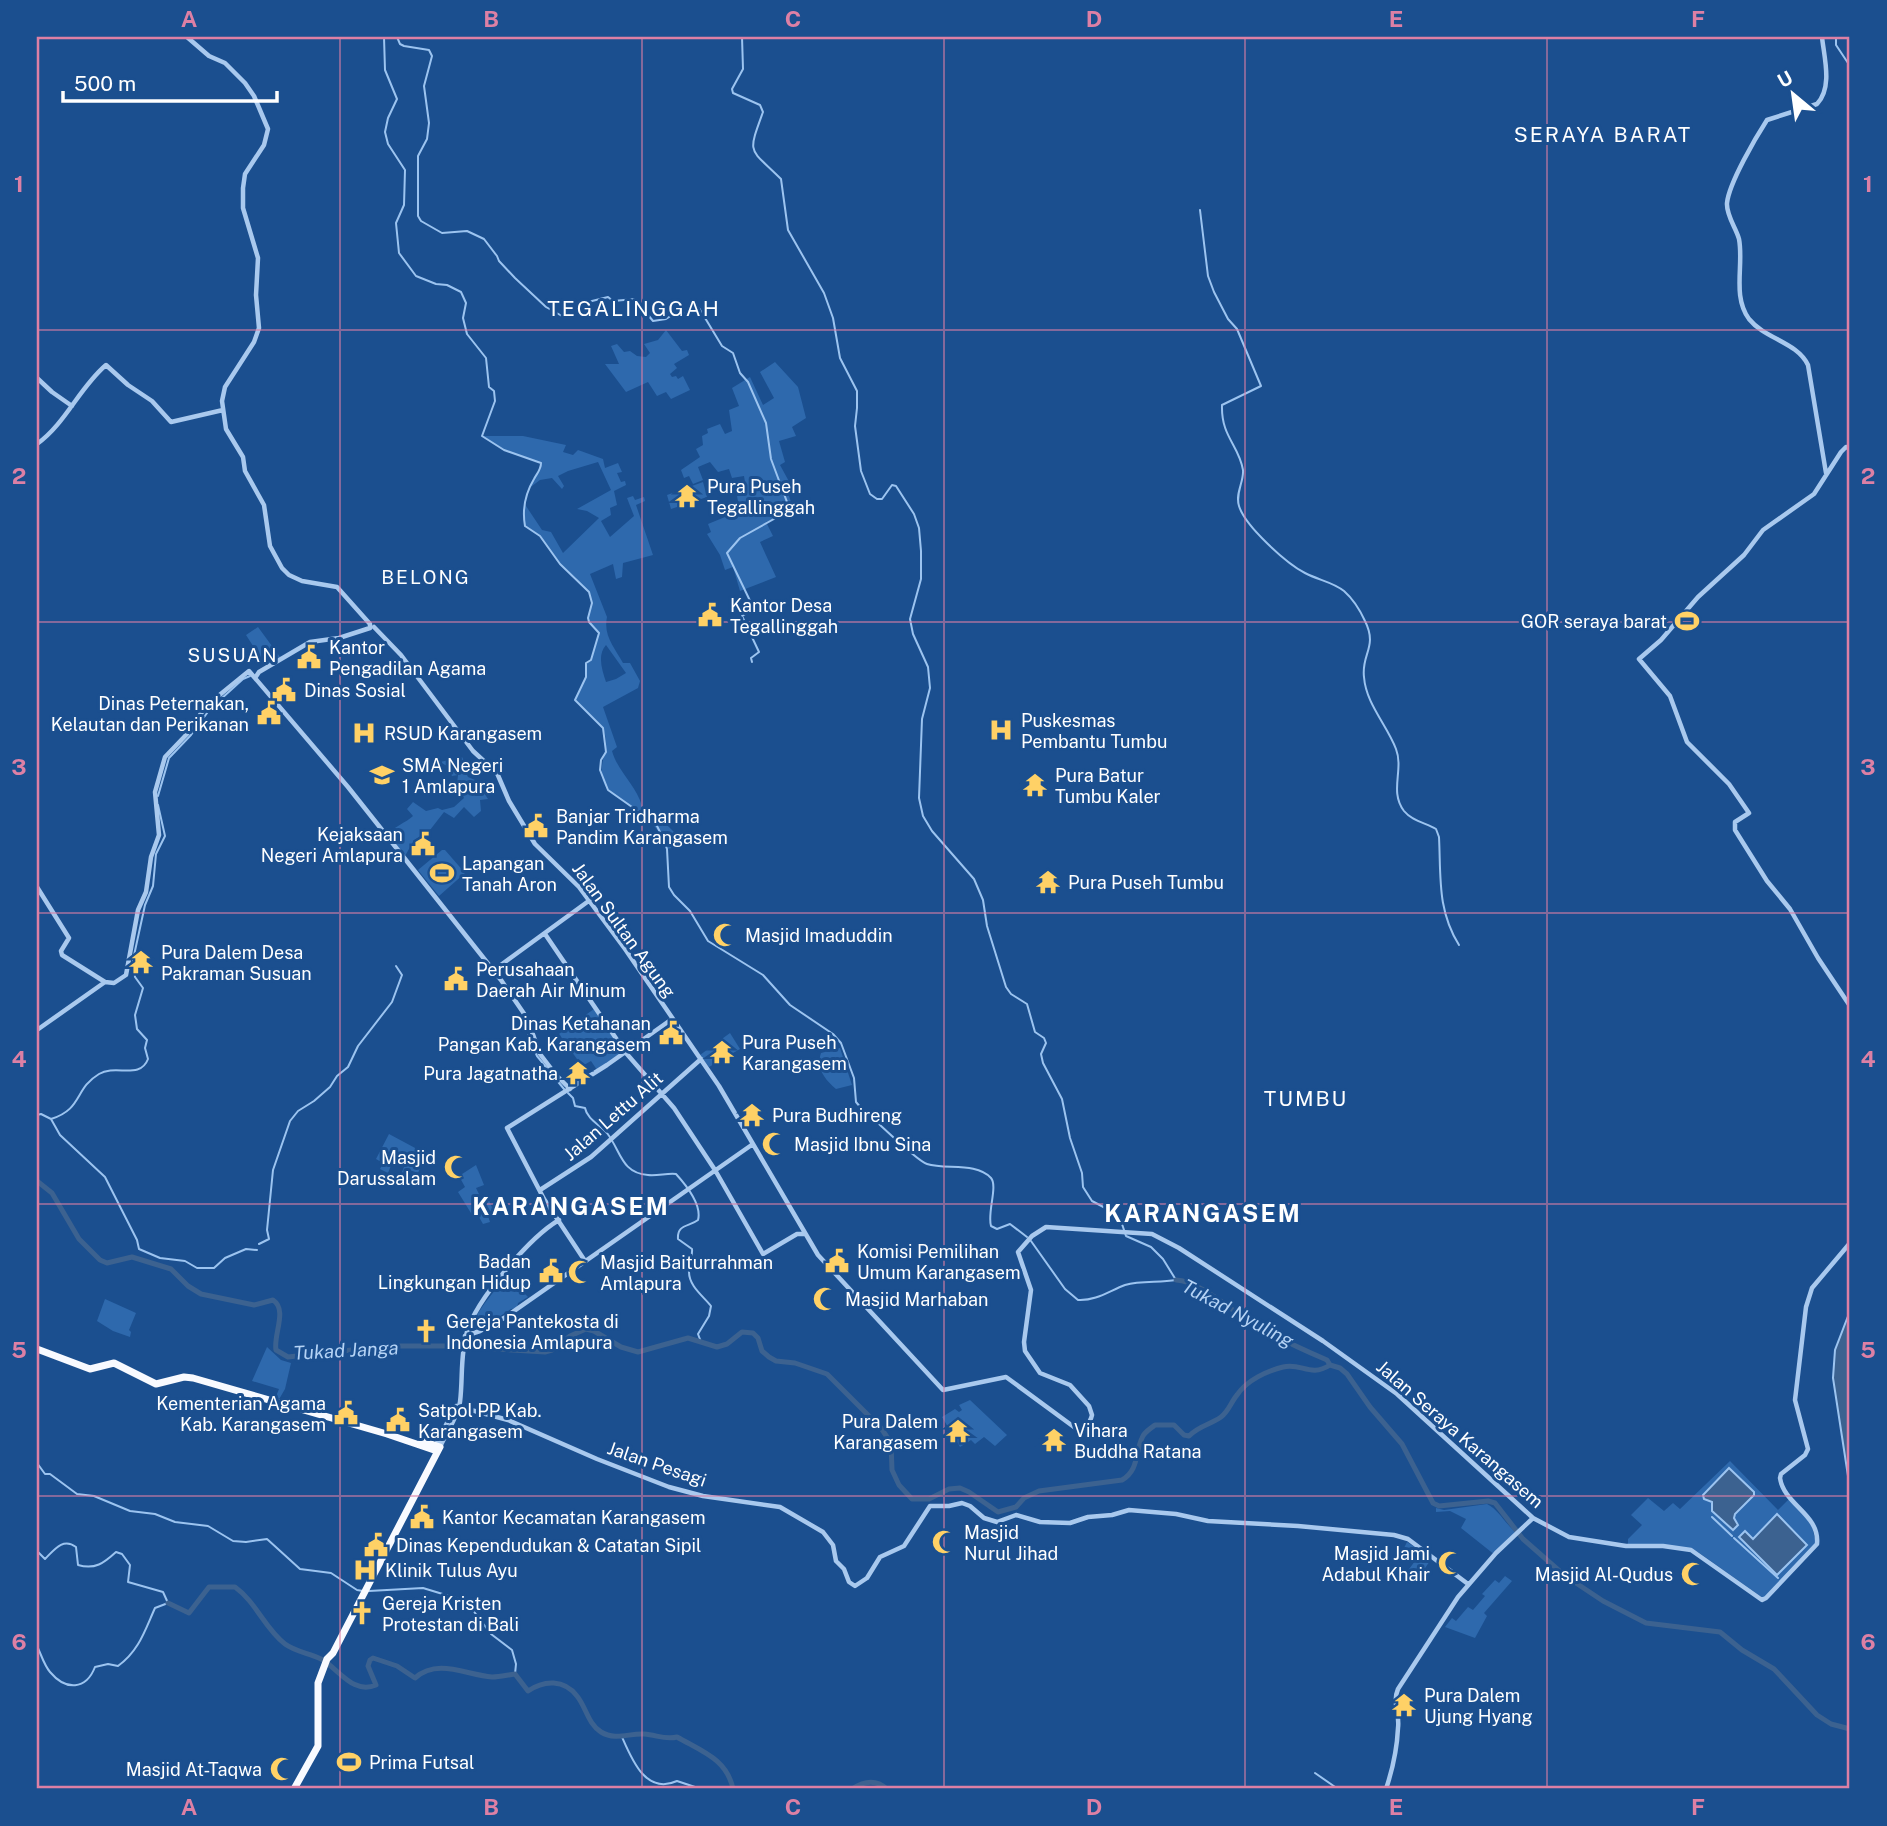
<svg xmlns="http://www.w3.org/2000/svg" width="1887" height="1826" viewBox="0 0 1887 1826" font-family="'Public Sans',sans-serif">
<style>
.green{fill:#2e69ad;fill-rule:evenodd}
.water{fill:#3c6290;stroke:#9cc4f0;stroke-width:2}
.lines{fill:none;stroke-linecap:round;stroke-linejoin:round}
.stream{stroke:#9cc4f0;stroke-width:2}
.river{stroke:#3c6290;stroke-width:5}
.tertiary{stroke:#a9c9ee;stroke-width:4.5}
.trunk{stroke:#f8faff;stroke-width:7}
.grid{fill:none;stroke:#dd80a5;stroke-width:2;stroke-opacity:0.55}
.labels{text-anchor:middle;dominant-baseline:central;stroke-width:6;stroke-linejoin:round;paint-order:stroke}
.poi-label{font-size:18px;fill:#fff;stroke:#1b4f8f;text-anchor:start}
.street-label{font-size:18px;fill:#fff;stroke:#1b4f8f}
.neighbourhood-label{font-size:19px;letter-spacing:2px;fill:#fff;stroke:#1b4f8f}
.water-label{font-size:19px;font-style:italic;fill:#b5d3f5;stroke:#1b4f8f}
.quarter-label{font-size:21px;letter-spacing:2px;fill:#fff;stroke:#1b4f8f}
.district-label{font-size:24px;font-weight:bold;letter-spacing:2px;fill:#fff;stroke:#1b4f8f}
.neatline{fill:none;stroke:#dd80a5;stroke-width:2.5}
.grid-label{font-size:23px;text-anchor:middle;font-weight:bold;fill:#dd80a5}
</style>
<rect width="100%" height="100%" fill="#1b4f8f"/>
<path class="green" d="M666,330l16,21 5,-1 2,5 -15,9 3,4 -7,6 2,3 4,-1 2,3 5,-3 7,14 -19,9 -5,-7 -9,4 -9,-14 -22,10 -21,-28h14l-8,-18 6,-2 7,8 6,-1 7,5 9,1 4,-4 -6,-9 14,-4z
M775,362l23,25 8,31 -14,9 4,9 -17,5 6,21 -5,3 12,22 -5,3 5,15 17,-6 -1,5 -42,18 7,14 -13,6 16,35 -36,14 -7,-24 -8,3 -5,-15 -13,-21 4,-2 -3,-8 17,-7 -1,-3 15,-7 -2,-11 10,-1 -3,-19 -12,2 -3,-9 -11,3 -8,-10 -12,5 5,13 -10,4 -4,-8 -5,2 -3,-8 19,-13 -4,-8 7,-4 -1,-9 6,-3 -1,-4 13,-5 5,10 7,-3 -3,-21 10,-4 -7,-18 18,-11 13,28 11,-7 -14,-26z
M482,436h41l43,9 -3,7 10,3 5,-5 25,9 2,9 13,-5 4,9 -5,1 4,9 4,-1 1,4 -12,6 3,14 -7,3 1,7 -10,6 9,16 24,-21 -7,-18 6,-2 2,4 9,-3 1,4 -9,4 17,50 -30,8 -1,14 -6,2 -3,-15 -23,10 17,43c-4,19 8,31 16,46h7l10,18 -2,7 -35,19 14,40 -5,4c6,21 24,34 30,55l21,15 13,13 1,13 -10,2c-9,-24 -21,-33 -42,-47 -7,-4 -13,-7 -18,-13 -15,-21 7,-41 -5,-62 -6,-10 -19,-17 -27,-27l11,-23v-14l5,-4 8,-26 -10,-11 -1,-4 4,-15 -3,-11 -29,-28 -20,-28 -15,-10 -1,-23 18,27 9,2 12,21 36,-35 -12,-7 -10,-2 34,-19 -13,-28 -30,9 -10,5 6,10 -2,3 -10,-11 -12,2 -12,9 13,-21v-5l-37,-13zM606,645l20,28 -10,6 -10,3c-4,-12 -9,-27 0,-37z
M703,482l4,15 -36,12 -4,-14z
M258,627l22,30 -14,9 -20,-31z
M462,757l5,10 -3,2 4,8 14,6 -3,2 9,14 -8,1 1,11 -7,6 -10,-10 -10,11 -10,-6 -14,18 -16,10 -9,16 -17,-23c8,-7 17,-10 25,-17l-6,-7 6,-7 13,9 12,-3 4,2 12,-3 10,-9 -7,-14 1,-9 -6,1 -5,-10 -7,-4z
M442,850h3l20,23 -26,23 -21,-26z
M594,1009l30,43 -27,18 -6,-9 -9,5 -23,-32z
M730,1033l10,16 -31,18 -9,-12z
M840,1048l12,37 -16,4c-12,-10 -20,-21 -15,-36z
M389,1134l28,15 -6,12 10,5 -3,7 -11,-4 -8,19 -3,-1 8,-20 -12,-4 -4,10 -8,-4 3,-6 -7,-4z
M476,1165l8,20 -8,3 6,12 6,-2 5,12 -6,3 3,9 -7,2 -4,-7 -5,1 -16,-26 7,-5 -6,-11z
M508,1277l20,20 -10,6 -1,5 -6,1 -31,20h-4l-3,-5c4,-13 25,-39 35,-47z
M105,1299l31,14 -7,17 2,2 -1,5 -17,-6 -16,-10z
M267,1347l14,13 10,3 -6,26 -7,12 -3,-2 4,-10 -27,-8z
M970,1400l37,35 -12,11 -11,-9 -9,7 -4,-4 -11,7 -18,-30 13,-8 4,3 3,-2 -3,-5z
M1730,1461l48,49 11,-11 22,24 5,20 -48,51 -5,4 -65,-46 -30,-7 -40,1v-7l14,-14 -11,-10 17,-17 16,13 9,-8 7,6z
M1487,1504c12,6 18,20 29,28l-21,23 -34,-27 5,-9 -16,-8 -14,1v-4l8,2z
M1407,1542l25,16 -9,13 3,3 -7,8 -5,-4 -3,4 -7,-6 11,-15 -14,-7z
M1505,1576l7,5 -28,32 3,3 -12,22 -30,-11 7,-9 4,3 12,-14 5,3 12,-14 -3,-2 13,-14 4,3z"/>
<path class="water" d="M1850,1311v178l-17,-111 2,-28z
M1729,1468l25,24v3l-19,19 -1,4 4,7 -5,5 -21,-19v-9l-8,-3 -1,-4z
M1777,1514l30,31 -30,30 -38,-38 6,-6 8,8z"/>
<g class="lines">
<path class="stream" d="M384,37l1,33 12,29 -9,19 -3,14 3,12 17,26 -1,35 -8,18 3,30 17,23 20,8 11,1 14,7 5,11 -3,15 4,16 19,24 3,29 5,4 1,10 -13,35 22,14 37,13c0,7 -4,10 -7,16 -9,15 -12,30 -9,47l15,10 20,28 29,28 3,11 -4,15 1,4 10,11 -8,27 -5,3v14l-11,23 28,28 3,24 -5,8 -1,10 8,20 41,29 8,7 5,10 5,13 2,38 5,8 16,16 18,30 55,34 27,30 43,29 8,9 13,35 2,24 5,6c14,11 54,52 66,56 19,6 49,-2 64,14 7,8 -4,35 0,48l6,3 13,-5 17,13
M397,37l3,7 4,2 25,4 3,6 -8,30 5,37 -2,16 -9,17v60l3,5 21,12 25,-2 17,8 13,17 2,5 16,17 31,29 16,9 22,-13 24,-6 5,4 22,-2 18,22 13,-2 14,-9 6,4 13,-6 23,38 11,7 7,20 8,9 18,41 5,36 19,51 -50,28 -13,15 27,56 -12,7 17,36 -8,6 1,4
M742,37l1,32 -11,20 1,4 27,12 3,7c-16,44 -14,35 18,67l7,51 36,63 9,25 7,40 17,33v17l-2,18 6,45 9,23 7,5h5l10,-14 4,1 18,28 5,14 2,23v28l-11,40 3,15 15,33 2,21 -8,31 -3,79 4,18 9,15 42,48 9,21 4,26 19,61 5,7 16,10 8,28 9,6 2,5 -5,11 2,9 19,36 8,39 12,35 1,14 9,14 19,10 10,10 5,15 25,11 12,12 13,21c-17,3 -35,0 -51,5 -16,6 -29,16 -47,15l-13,-11 -34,-48
M1836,37v8l14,21
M1200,210l8,66 6,16 14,27 9,10 24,57 -39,19c-1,32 17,40 21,65 1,12 -8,23 -4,36 6,20 47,57 66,67 13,7 28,9 39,18 9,8 16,19 21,30 13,26 -4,33 -1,56 2,27 23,48 32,72 8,21 -7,42 8,62 8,10 22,12 32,18l3,8c2,39 -2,73 20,108
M158,796l11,-38 22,-23 19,-26 33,-30 7,-3
M528,1035l9,21 27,33
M568,1093l5,5 2,8 10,2c2,11 15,17 22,25 14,18 14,40 41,42 10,1 19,-2 28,-1 10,11 26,31 22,46 -9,7 -21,4 -20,19l14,10c1,8 -4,15 -3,23 0,14 14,24 22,34l-2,10 -11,18 3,8
M37,1115l4,-1 10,5 9,16 45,42 32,63 2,9 21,9 25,3 12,7h17l11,-10 21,-9 11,1
M51,1119c32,-10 23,-30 48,-45 17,-10 41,6 49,-15l-3,-11 2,-8 -10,-11 -2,-14 8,-27 -8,-11 -2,-17 12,-55 8,-19 3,-32 9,-18 -7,-31
M259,1244l10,-5 -2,-9 6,-60 17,-49 8,-10 16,-10 16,-14 7,-11 11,-9 10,-21 34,-44 10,-27 -6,-9
M37,1463l8,11h5l27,20 17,2 36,15 25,3 20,8 33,4 25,15 13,1 21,-3 33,30 31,4 26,17 6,1
M1712,1517l20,19
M1734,1538l44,40
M37,1551l8,8c9,-9 18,-22 31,-12l2,18c17,5 26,-2 38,-13l6,2 8,11 -2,17 35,10 5,11 -13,5c-10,22 -16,43 -37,58l-10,-2 -13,3c-9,23 -29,24 -45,5 -6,-7 -9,-18 -13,-26
M369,1591l54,-3 36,11 10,6 22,29 21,16 4,14 -1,10
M622,1737c10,23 24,58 55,44l24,8
M1315,1773l23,16"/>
<path class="river" d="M37,1181l15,12 27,46 21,21 7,3 25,-6 39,12 17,17 13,8 53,11 19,-5c15,10 0,35 3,50l12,7 100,-11h63l94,6 7,-2 18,-14 16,-7 8,2 27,16 17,5 50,-14 29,9 10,-3 15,-12 11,1 5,5 4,13 7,6 7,4 19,2 32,11 54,54 10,15 1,27 7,15 13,14h17l20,-10 11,-1 9,4 29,20 18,-5 8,-9 15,-7 83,-11c17,-10 13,-27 20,-42 2,-6 8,-9 13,-13h19l10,10 5,1c11,-11 21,-11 32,-19 8,-6 10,-15 16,-22 10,-15 30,-24 46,-28 18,-5 27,11 47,-2
M1176,1280c21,1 49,25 67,37 25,17 56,31 84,43l3,5 10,3 7,6 23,33 32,37 31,59 6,3 49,-5 7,2 28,36 41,36 39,26 43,22 74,9 22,18 32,19 43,46 14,9 19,5
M168,1603l21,10 20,-26h26c21,15 30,42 50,57 11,8 24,9 36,15 18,10 32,36 55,26l-8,-19 2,-6 3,-2 24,8 18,12c23,-20 51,-3 77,-1 8,0 15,-2 23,-3l13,17c16,-11 36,-12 49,5 9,11 11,28 24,36 15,9 28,1 43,2 13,1 21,6 33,3 24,14 50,22 56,52
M852,1789c12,-8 24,-10 35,0"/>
<path class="tertiary" d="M187,37l22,19 16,7 20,20 9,13 14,33 -4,16 -19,29 -2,14v20l15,50 -2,37 3,33 -5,14 -29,45 -3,14 4,28 17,28 2,14 19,34 6,41 12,22 7,7 13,6 35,6 33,37v4
M1822,37c2,20 11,50 -5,67l-50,16c-11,17 -38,63 -40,83 -1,12 9,25 12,36 5,26 -7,57 10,80 16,20 48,23 59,46l18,108
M37,378l15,14 20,14
M37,444c29,-21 42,-56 69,-79l22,20 24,16 19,21 52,-12
M1850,448l-4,-1 -5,5 -27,42 -51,36 -19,25 -46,42 -37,43 -22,19 31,37 17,46 42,42 20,29 -14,9v8l32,51 23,28 28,49 32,48
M374,627l27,28 72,96 24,22 12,28 26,43 44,43 46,62 94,137 99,169 125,135 63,-13 68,50c10,3 16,-3 18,-12l-3,-9 -19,-21 -30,-12 -15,-22 -1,-9 7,-52 -13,-38 14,-16 14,-9 106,7 27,14 144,93 74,53 136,124 36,19 57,9h37l28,4 71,50 4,-2 51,-54c3,-30 -33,-39 -37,-66l1,-4 24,-19 3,-6 -13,-49 11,-93 6,-19 38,-45
M255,678l4,-6 51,-30 29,-4 31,-10
M37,887l32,51 -8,13 1,4 43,27
M545,934l81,119 48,55 41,62 48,84 34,-20h7
M494,970l96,-70
M37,1030l68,-48 9,1 12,-8 12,-65 8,-18 5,-35 8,-22 -4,-43 10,-35 22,-23 19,-28 43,-35 99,116 153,193 26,38 13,36 16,21 14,14
M540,1190l51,-33 110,-98
M585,1261l-41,-62 -37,-71 100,-63 65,-46
M465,1336l15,-5 24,-13 249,-174
M456,1406l52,14 89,39 72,28 34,9 77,11 43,25 10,13 3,16 8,8 5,13 6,4 12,-8 13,-21 24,-11 26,-40h19l13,-3 8,3 14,12 13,4 19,-7 24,7 30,1 18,-6 24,-2 17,-5 47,4 32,7 90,5 96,9 14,4 60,45
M436,1445l18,-36
M440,1447c6,-14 18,-30 20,-45 3,-23 0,-48 7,-70 9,-32 63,-95 92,-112
M1386,1789c7,-21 11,-39 12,-61 2,-15 -6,-25 0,-39l60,-92 38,-44 37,-35"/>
<path class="trunk" d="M37,1349l53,20 24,-6 42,21 28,-7 9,1 194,56 50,17
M327,1659l6,-6 107,-206 -18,-6
M294,1789l24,-43v-63l9,-24"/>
</g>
<path class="grid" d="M340,37v1752M642,37v1752M944,37v1752M1245,37v1752M1547,37v1752M37,330h1813M37,622h1813M37,913h1813M37,1204h1813M37,1496h1813"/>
<defs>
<g id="temple-bare" transform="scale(1.89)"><path d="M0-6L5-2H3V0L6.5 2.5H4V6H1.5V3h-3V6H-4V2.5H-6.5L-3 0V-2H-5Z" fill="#ffd166" stroke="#1b4f8f" stroke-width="2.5" paint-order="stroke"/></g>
<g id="civic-bare" transform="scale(1.89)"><path d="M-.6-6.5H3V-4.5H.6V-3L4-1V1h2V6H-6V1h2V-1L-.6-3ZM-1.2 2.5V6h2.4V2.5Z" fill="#ffd166" stroke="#1b4f8f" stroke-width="2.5" paint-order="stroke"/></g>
<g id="stadium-bare" transform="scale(1.89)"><path d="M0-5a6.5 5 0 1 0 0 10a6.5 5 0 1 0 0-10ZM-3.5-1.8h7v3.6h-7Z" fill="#ffd166" stroke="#1b4f8f" stroke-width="2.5" paint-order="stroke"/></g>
<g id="hospital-bare" transform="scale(1.89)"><path d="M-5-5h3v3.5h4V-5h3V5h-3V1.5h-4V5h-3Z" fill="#ffd166" stroke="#1b4f8f" stroke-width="2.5" paint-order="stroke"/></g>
<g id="school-bare" transform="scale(1.89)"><path d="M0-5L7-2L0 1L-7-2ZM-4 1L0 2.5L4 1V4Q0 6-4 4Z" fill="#ffd166" stroke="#1b4f8f" stroke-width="2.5" paint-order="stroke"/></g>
<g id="mosque-bare" transform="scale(1.89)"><path d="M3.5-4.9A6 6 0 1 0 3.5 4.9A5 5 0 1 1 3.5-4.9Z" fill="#ffd166" stroke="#1b4f8f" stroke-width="2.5" paint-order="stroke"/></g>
<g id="church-bare" transform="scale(1.89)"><path d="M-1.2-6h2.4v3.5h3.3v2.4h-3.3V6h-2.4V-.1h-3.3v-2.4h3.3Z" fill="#ffd166" stroke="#1b4f8f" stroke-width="2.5" paint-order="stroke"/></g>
</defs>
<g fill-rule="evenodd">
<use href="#temple-bare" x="687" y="496"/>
<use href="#civic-bare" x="710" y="615"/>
<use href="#stadium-bare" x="1687" y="621"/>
<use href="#civic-bare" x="309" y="657"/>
<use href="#civic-bare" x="284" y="690"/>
<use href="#civic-bare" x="269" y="713"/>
<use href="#hospital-bare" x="1001" y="730"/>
<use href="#hospital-bare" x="364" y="733"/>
<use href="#school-bare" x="382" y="775"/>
<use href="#temple-bare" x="1035" y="785"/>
<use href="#civic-bare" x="536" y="826"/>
<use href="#civic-bare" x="423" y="844"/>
<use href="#stadium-bare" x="442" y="873"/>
<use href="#temple-bare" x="1048" y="882"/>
<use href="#mosque-bare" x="725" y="935"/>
<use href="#temple-bare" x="141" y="962"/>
<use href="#civic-bare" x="456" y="979"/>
<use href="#civic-bare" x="671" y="1033"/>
<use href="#temple-bare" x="722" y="1052"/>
<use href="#temple-bare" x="578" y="1073"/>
<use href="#temple-bare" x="752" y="1115"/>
<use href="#mosque-bare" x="774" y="1144"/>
<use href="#mosque-bare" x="456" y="1167"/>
<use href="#civic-bare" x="837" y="1261"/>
<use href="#civic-bare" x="551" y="1271"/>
<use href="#mosque-bare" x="580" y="1272"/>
<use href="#mosque-bare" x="825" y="1299"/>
<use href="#church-bare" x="426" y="1331"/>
<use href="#civic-bare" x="346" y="1413"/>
<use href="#civic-bare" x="398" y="1420"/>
<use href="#temple-bare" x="958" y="1431"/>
<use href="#temple-bare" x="1054" y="1440"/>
<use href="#civic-bare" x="422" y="1517"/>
<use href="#mosque-bare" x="944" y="1542"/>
<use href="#civic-bare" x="376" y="1545"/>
<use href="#mosque-bare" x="1450" y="1563"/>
<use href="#hospital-bare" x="365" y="1570"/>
<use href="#mosque-bare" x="1693" y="1574"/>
<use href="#church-bare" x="362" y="1613"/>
<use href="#temple-bare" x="1404" y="1705"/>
<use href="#stadium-bare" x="349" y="1762"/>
<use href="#mosque-bare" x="282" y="1769"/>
</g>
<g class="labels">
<g class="poi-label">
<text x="707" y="486">Pura Puseh<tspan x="707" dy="21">Tegallinggah</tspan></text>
<text x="730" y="605">Kantor Desa<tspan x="730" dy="21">Tegallinggah</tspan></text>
<text x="1667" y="621" text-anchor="end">GOR seraya barat</text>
<text x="329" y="647">Kantor<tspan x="329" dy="21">Pengadilan Agama</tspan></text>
<text x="304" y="690">Dinas Sosial</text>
<text x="249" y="703" text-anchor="end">Dinas Peternakan,<tspan x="249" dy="21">Kelautan dan Perikanan</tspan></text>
<text x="1021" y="720">Puskesmas<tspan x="1021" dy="21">Pembantu Tumbu</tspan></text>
<text x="384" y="733">RSUD Karangasem</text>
<text x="402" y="765">SMA Negeri<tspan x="402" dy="21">1 Amlapura</tspan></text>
<text x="1055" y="775">Pura Batur<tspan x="1055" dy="21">Tumbu Kaler</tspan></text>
<text x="556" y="816">Banjar Tridharma<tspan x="556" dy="21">Pandim Karangasem</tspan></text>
<text x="403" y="834" text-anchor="end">Kejaksaan<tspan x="403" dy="21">Negeri Amlapura</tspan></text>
<text x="462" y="863">Lapangan<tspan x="462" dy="21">Tanah Aron</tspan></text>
<text x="1068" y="882">Pura Puseh Tumbu</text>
<text x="745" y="935">Masjid Imaduddin</text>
<text x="161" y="952">Pura Dalem Desa<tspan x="161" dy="21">Pakraman Susuan</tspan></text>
<text x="476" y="969">Perusahaan<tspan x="476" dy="21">Daerah Air Minum</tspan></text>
<text x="651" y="1023" text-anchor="end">Dinas Ketahanan<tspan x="651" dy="21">Pangan Kab. Karangasem</tspan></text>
<text x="742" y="1042">Pura Puseh<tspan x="742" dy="21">Karangasem</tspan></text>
<text x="558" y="1073" text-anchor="end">Pura Jagatnatha</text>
<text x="772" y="1115">Pura Budhireng</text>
<text x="794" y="1144">Masjid Ibnu Sina</text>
<text x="436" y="1157" text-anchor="end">Masjid<tspan x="436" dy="21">Darussalam</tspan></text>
<text x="857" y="1251">Komisi Pemilihan<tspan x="857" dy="21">Umum Karangasem</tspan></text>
<text x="531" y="1261" text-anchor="end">Badan<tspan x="531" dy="21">Lingkungan Hidup</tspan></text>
<text x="600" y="1262">Masjid Baiturrahman<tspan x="600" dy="21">Amlapura</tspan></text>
<text x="845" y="1299">Masjid Marhaban</text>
<text x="446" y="1321">Gereja Pantekosta di<tspan x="446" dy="21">Indonesia Amlapura</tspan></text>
<text x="326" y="1403" text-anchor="end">Kementerian Agama<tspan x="326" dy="21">Kab. Karangasem</tspan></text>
<text x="418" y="1410">Satpol PP Kab.<tspan x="418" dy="21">Karangasem</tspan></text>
<text x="938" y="1421" text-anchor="end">Pura Dalem<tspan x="938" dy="21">Karangasem</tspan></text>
<text x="1074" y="1430">Vihara<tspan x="1074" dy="21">Buddha Ratana</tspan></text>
<text x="442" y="1517">Kantor Kecamatan Karangasem</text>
<text x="964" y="1532">Masjid<tspan x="964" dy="21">Nurul Jihad</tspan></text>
<text x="396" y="1545">Dinas Kependudukan &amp; Catatan Sipil</text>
<text x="1430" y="1553" text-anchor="end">Masjid Jami<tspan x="1430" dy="21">Adabul Khair</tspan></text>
<text x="385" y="1570">Klinik Tulus Ayu</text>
<text x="1673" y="1574" text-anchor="end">Masjid Al-Qudus</text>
<text x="382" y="1603">Gereja Kristen<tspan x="382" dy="21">Protestan di Bali</tspan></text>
<text x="1424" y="1695">Pura Dalem<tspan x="1424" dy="21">Ujung Hyang</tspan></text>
<text x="369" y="1762">Prima Futsal</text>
<text x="262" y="1769" text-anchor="end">Masjid At-Taqwa</text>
</g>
<g class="street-label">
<text transform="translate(624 930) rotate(54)">Jalan Sultan Agung</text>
<text transform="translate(613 1116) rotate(-41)">Jalan Lettu Alit</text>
<text transform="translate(1460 1434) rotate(41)">Jalan Seraya Karangasem</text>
<text transform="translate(657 1464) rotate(19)">Jalan Pesagi</text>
</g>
<g class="neighbourhood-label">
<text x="426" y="577">BELONG</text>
<text x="233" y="655">SUSUAN</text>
</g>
<g class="water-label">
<text transform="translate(1238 1313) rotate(28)">Tukad Nyuling</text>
<text transform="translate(346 1350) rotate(-3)">Tukad Janga</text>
</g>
<g class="quarter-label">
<text x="1603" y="134">SERAYA BARAT</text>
<text x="634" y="308">TEGALINGGAH</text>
<text x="1306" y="1098">TUMBU</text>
</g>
<g class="district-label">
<text x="571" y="1206">KARANGASEM</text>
<text x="1203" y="1213">KARANGASEM</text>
</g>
</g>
<rect width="1887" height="1826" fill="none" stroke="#1b4f8f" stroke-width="77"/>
<g transform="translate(1793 94) rotate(331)" stroke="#1b4f8f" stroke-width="5" paint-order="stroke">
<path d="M0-5L12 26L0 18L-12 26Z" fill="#ffffff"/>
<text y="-10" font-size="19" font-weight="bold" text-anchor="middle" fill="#ffffff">U</text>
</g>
<path d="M63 91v10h214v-10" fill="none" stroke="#ffffff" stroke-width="3.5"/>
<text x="74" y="91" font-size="21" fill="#ffffff" stroke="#1b4f8f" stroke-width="5" paint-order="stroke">500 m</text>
<rect x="38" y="38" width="1810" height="1749" class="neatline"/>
<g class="grid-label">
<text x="189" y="27">A</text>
<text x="491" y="27">B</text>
<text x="793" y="27">C</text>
<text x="1094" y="27">D</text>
<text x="1396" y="27">E</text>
<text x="1698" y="27">F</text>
<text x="19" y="192">1</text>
<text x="1868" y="192">1</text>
<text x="19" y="484">2</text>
<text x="1868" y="484">2</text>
<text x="19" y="775">3</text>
<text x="1868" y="775">3</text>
<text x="19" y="1067">4</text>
<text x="1868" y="1067">4</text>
<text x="19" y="1358">5</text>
<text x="1868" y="1358">5</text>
<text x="19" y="1650">6</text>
<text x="1868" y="1650">6</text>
<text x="189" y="1815">A</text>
<text x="491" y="1815">B</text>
<text x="793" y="1815">C</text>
<text x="1094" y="1815">D</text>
<text x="1396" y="1815">E</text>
<text x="1698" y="1815">F</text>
</g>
</svg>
